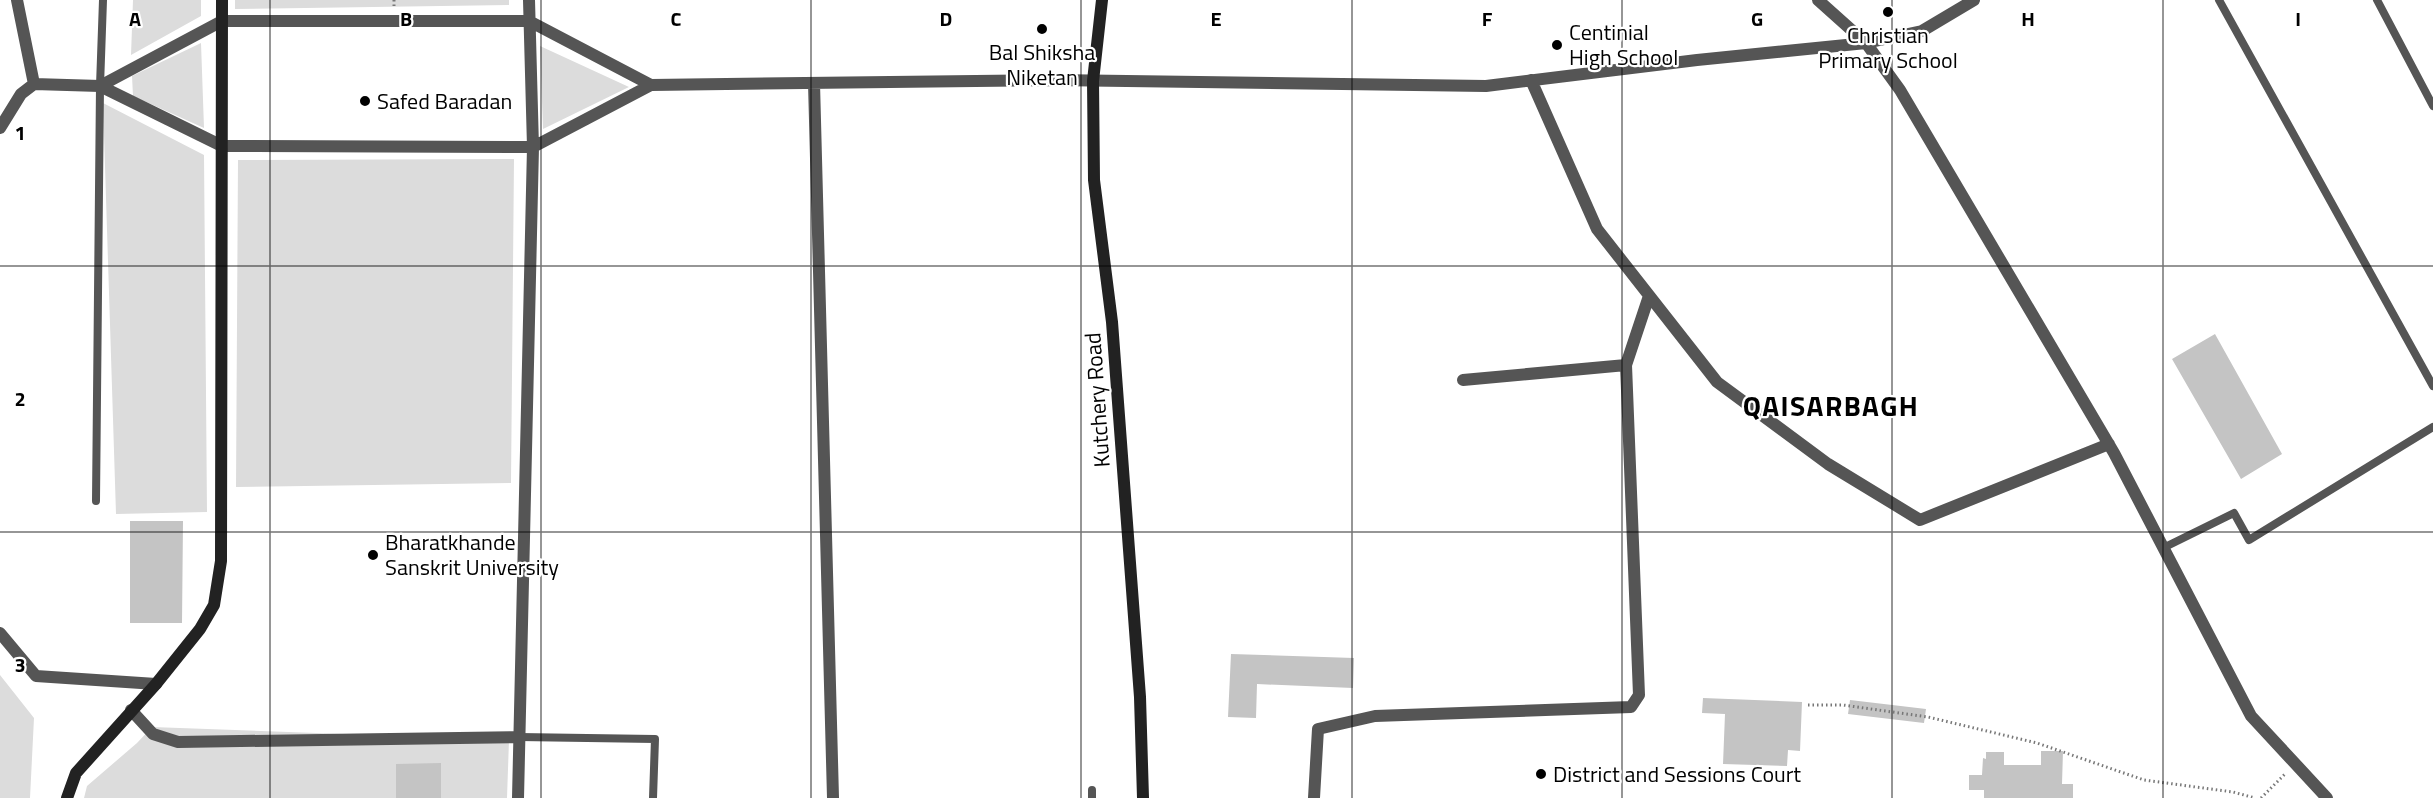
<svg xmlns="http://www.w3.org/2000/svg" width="2433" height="798" viewBox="0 0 2433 798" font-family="'Titillium Web',sans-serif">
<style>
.green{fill:#dcdcdc}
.building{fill:#c4c4c4}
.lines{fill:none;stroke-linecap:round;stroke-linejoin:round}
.path{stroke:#777;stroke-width:3;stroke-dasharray:1.5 3;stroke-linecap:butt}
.lane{stroke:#555;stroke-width:8}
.street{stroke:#555;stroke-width:12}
.secondary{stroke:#222;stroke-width:12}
.grid{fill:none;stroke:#000;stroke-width:1.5;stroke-opacity:0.55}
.poi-dot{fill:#000;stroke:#fff;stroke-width:2}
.labels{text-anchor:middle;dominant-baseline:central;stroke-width:4.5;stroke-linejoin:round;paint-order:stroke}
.poi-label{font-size:22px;fill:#000;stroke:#fff;text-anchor:start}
.street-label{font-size:22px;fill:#000;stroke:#fff}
.district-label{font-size:28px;font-weight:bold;letter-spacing:1.5px;fill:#000;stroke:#fff}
.grid-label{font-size:20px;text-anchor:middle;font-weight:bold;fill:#000;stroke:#fff;stroke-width:4.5;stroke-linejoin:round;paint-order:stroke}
</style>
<rect width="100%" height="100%" fill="#fff"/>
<path class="green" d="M133,0h68v16l-70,39z
M235,0h274v5l-274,4z
M201,43l3,85 -71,-32 -1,-20z
M540,46l89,41 -86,42z
M103,103l101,52 3,357 -91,2z
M514,159l-3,324 -275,4 2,-327z
M0,675l34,43 -4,80h-30z
M152,727l357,13 -2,58h-423l3,-12 50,-43z"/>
<path class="building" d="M2215,334l67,120 -41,25 -69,-120z
M130,521h53l-1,102h-52z
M1231,654l123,4 -1,30 -96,-4 -1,34 -28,-1z
M1703,698l99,4 -2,49 -12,-1 -1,16 -64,-2 2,-50 -23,-1z
M1850,700l76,9 -2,14 -76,-9z
M2041,751h22l-1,33h11v14h-89v-8h-15v-15h13l1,-17 3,1v-7h18v13h37z
M441,763v35h-45v-34z"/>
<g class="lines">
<path class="path" d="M394,0v7
M1808,705h35l85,12 109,26 107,37 89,12 22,6
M2261,798l24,-24"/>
<path class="lane" d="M2219,0l214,386
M2377,0l56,106
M96,501l4,-415 3,-86
M2163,548l71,-35 15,27 184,-113
M519,737l136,2 -2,59
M1092,790v8"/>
<path class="street" d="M17,0l17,84
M1818,0l48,43 34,47 214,363 137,263 76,82
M1531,80l66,149 120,153 111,82 92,56 189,-76
M814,83l19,715
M100,86l122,-65h307l122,64
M0,128l21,-34 13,-10 66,2 122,60 311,1 118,-62 403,-5 432,6 211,-26 169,-17 56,-12 52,-31
M1463,380l163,-15
M0,633l36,43 120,8
M131,710l22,24 25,8 341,-5
M518,798l15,-651 -4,-147
M1314,798l4,-69 57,-13 256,-9 8,-12 -13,-330 23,-69"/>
<path class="secondary" d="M1102,0l-9,81 1,99 18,142 28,375 3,101
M67,798l9,-25 80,-89 44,-55 14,-24 7,-44 1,-561"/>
</g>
<path class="grid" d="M270,0v798M541,0v798M811,0v798M1081,0v798M1352,0v798M1622,0v798M1892,0v798M2163,0v798M0,266h2433M0,532h2433"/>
<g class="poi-dot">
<circle cx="1888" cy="12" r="6"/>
<circle cx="1042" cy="29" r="6"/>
<circle cx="1557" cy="45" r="6"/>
<circle cx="365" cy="101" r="6"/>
<circle cx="373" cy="555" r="6"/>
<circle cx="1541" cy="774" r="6"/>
</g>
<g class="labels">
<g class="poi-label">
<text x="1569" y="32">Centinial<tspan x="1569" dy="25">High School</tspan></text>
<text x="1888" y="35" text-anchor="middle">Christian<tspan x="1888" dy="25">Primary School</tspan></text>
<text x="1042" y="52" text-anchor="middle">Bal Shiksha<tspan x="1042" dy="25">Niketan</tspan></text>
<text x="377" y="101">Safed Baradan</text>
<text x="385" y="542">Bharatkhande<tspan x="385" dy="25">Sanskrit University</tspan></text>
<text x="1553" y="774">District and Sessions Court</text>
</g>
<g class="street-label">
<text transform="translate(1097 400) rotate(-94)">Kutchery Road</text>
</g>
<g class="district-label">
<text x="1831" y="405">QAISARBAGH</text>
</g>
</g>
<g class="grid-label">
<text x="135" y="26">A</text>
<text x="406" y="26">B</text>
<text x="676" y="26">C</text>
<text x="946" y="26">D</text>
<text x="1216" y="26">E</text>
<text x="1487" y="26">F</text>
<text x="1757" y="26">G</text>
<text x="2028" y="26">H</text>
<text x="2298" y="26">I</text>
<text x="20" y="140">1</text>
<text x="20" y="406">2</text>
<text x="20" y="672">3</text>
</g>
</svg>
